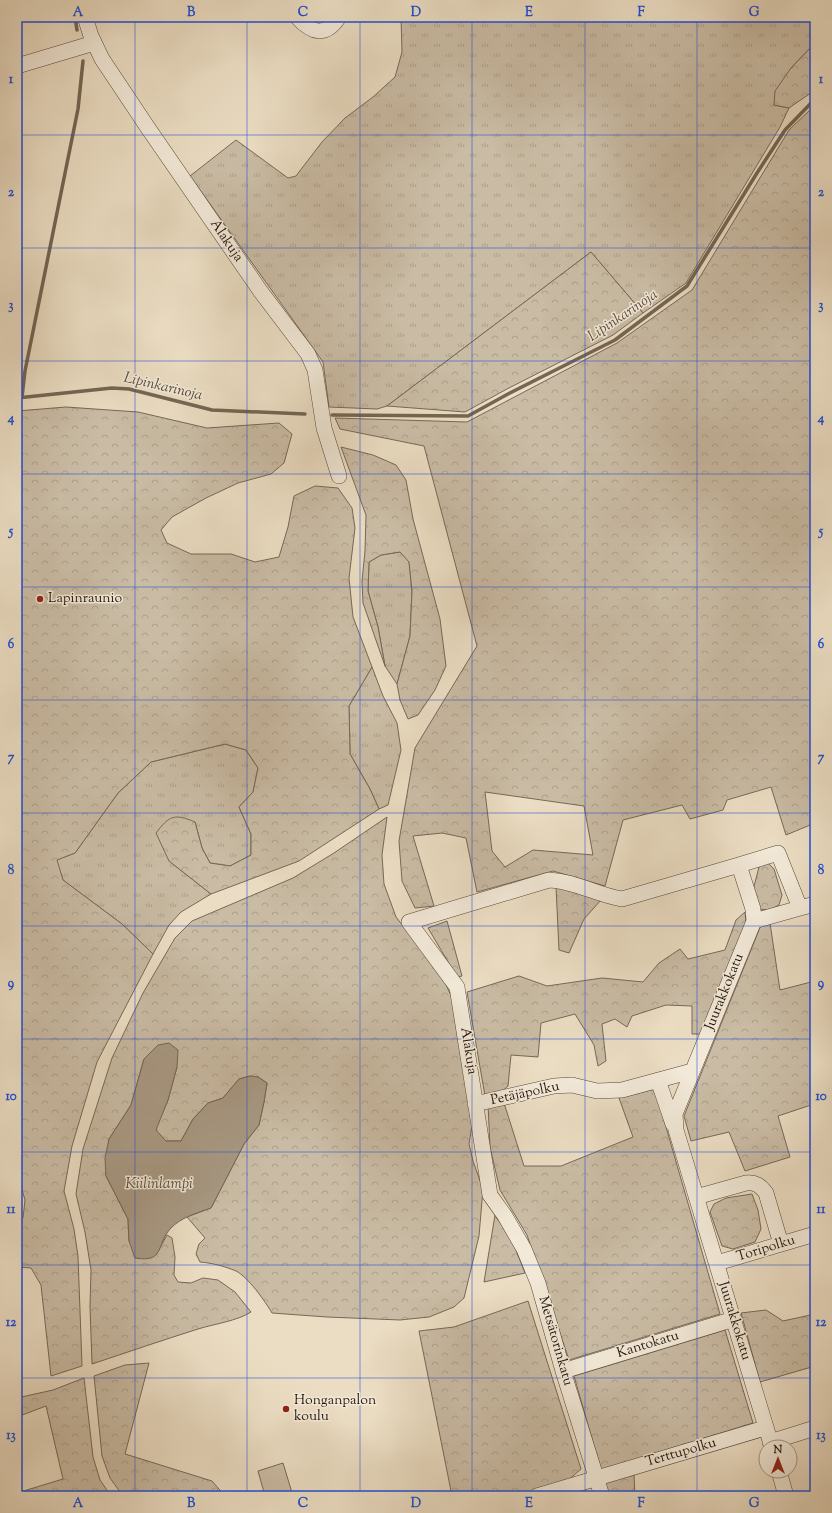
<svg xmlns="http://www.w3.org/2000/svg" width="832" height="1513" viewBox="0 0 832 1513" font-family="'Sorts Mill Goudy',serif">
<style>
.grass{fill:url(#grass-tufts);stroke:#776858}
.forest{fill:url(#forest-crowns);stroke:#776858;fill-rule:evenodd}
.pitch{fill:#c9bba4;stroke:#776858}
.water{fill:#a89984;stroke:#746554}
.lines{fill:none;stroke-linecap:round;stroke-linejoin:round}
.stream{stroke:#746554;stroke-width:3.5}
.minor-casing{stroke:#564839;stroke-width:16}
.minor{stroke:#f2e9d8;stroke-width:15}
.grid{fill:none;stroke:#1d4ed8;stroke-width:1;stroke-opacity:0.55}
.poi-dot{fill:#8f2418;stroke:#f2e9d8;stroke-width:1.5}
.labels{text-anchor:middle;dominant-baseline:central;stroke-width:3;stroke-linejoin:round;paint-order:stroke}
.street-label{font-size:14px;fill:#25160b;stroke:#f2e9d8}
.poi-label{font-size:14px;fill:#25160b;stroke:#f2e9d8;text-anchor:start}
.water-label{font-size:15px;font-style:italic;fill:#594a3b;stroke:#f2e9d8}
.neatline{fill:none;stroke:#1d4ed8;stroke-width:1.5}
.grid-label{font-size:13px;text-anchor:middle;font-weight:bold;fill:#1d4ed8}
</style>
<defs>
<pattern id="grass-tufts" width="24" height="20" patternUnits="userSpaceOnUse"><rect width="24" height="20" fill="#c9bba4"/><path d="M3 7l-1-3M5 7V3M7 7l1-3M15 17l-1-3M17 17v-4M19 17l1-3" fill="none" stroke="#aca08c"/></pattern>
<pattern id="forest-crowns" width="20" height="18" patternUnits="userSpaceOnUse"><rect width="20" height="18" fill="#c9bba4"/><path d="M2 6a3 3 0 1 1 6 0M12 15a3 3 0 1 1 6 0" fill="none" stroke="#aca08c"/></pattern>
</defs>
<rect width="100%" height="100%" fill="#ebddc3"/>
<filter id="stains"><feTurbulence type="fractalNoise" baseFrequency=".005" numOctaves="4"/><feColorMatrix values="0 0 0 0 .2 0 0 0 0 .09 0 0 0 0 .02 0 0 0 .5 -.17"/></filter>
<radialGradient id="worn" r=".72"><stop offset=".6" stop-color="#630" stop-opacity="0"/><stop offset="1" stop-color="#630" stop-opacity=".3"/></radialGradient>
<path class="grass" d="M401,17h414v26l-24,25 -17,37 15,3 -9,19 -94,156 -43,30 -52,-61 -204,154 -10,3 -48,-2 -6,-45 -133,-186 46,-36 52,38 8,-2 26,-34 23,-24 28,-21 22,-20 7,-25z
M400,552l9,9 3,30 -2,45 -13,48 -12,-18 -7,-39 -10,-36 1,-29 12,-7z
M372,667l11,29 14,27 4,27 -13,55 -9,4 -9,-20 -20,-35 -1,-48z
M225,744l21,6 12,18 -5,24 -14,15 12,27v21l-21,11 -20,-3 -8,-15 -7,-26 -26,39 42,33 -30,18 -12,13 -16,29 -31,-30 -59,-44 -7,-20 19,-7 43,-60 33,-31z"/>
<path class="forest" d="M815,43v47l-26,18 -15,-3 1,-14 16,-23z
M815,105v718l-29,12 -15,-48 -44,13 -4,10 -33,9 -8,-14 -59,15 -18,66 -52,-15 -76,21 -11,-54 -24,-5 -29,3 21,70 -19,2 -13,-27 -3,-40 16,-93 62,-102 -53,-200 -84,-17 -5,-11 132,4 150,-79 75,-53 97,-160zM485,792l99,14 9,49 -60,-5 -28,17 -13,-16z
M591,252l52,61 -30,22 -106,54 -42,23 -78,-6z
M66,407l72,5 69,16 72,-5 13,11 -8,29 -13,11 -33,9 -32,15 -34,19 -11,13 6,13 24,11h40l24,8 24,-5 9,-30 6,-31 21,-10 23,2 14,20 3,20 -6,50 4,39 19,50 -23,39 1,48 20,35 9,20 -80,52 -88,33 -42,-33 -13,-28c13,-17 18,-20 39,-11l7,26 8,15 20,3 21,-11v-21l-12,-27 14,-15 5,-24 -12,-18 -21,-6 -74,18 -33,31 -43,60 -18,7 6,20 59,44 31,30 -56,108 -25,84 -8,45 10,38 4,27 4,110 -31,10 -10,-91 -10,-17 -14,-1v-47l6,-2 2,-18 -8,-28v-761z
M341,447l32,8 23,10 10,15 7,39 27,100 6,47 -11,24 -17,25 -10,4 -8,-19 -3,-16 13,-48 2,-45 -3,-29 -9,-10 -19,3 -12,7 -1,29 10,36 7,39 -22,-63 -1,-22 3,-30 1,-36z
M387,817l-5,38 2,29 12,33 45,57 18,39 14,106 -4,25 4,17 10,28 -4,47 -15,62 -10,9 -25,10 -29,3 -73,-3 -55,-4c-7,-12 -24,-36 -36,-42 -12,-5 -24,-8 -36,-9l-4,-8 3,-10 6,-6 -18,-21 24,-9 33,-64 15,-19 5,-23 3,-19 -9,-6 -8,-1 -11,3 -16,19 -15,5 -15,16 -12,22h-15l-11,-11 13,-30 9,-33 -33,-8 -13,46 -22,34 -3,37 22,43 1,22 27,14 11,-20 5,3 3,19 -1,18 4,7 13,1 12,-5 15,2 17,12 16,20c-14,9 -37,12 -53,17 -35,11 -70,23 -106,35l-2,-58 1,-36 -6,-38 -9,-38 7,-45 29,-91 31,-65 32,-55 17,-17 101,-43 41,-25z
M767,862l7,7 8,26 -3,10 -10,5 -10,-1 -6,-19 6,-23z
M556,887l45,13 -17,19 -15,34 -10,-3z
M745,912l1,10 -41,112h-13v-28l-26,-1 -34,11 -5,11 -12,-8 -13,5 4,37 -8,5 -4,-21 -19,-31 -34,9 -3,34 -27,-2 -3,31 -7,6 -16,4 -18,-104 52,-16 28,10 55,-8 41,4 16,-19 21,-14 8,10 37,-9 11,-30z
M447,921l15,55 -5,1 -29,-49z
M770,923l10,67 35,-9v125l-1,-2 -36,12 12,41 -45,14 -16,-39 -38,9 -7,-25 77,-191z
M655,1089l65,225 -151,46 -42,-125 -27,-45 -10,-43 -2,-43 16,-1 20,63h37l72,-29 -14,-39z
M752,1194l6,16 3,19 -6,13 -22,7 -11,-3 -12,-34 4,-8 12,-6z
M495,1215l17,25 13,33 -41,9z
M528,1301l53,168 -16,14 -46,13h-63l-5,-5 -32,-160 35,-4z
M766,1310l17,11 32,-7v52l-55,16 -19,-69z
M725,1330l28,93 -152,47 -27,-94z
M149,1363l-24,91 87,27 13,15h-102l-13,-18 -8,-22 -8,-80 31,-11z
M84,1378l9,79 7,23 11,16h-94v-3l46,-14 -17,-73 -29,11v-19l36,-8z
M634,1475l1,21h-27l-5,-14z"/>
<path class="pitch" d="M283,1463l10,33h-28l-7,-25z"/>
<path class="water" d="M169,1043l9,7 -1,17 -9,33 -12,30 10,11h15l12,-22 15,-16 15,-5 16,-19 11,-3 8,1 9,6 -3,19 -5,23 -15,19 -33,64c-14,5 -30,9 -41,21 -14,16 -5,34 -35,29l-6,-17 -1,-22 -22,-43 -1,-18 4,-19 22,-34 13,-46 14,-14z"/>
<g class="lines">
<path class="stream" d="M75,17l2,13
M22,397l3,-26 53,-262 5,-48
M17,398l95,-10 17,1 83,21 93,4
M332,415l136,1 40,-22 107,-54 72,-54 70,-113 28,-43 30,-31"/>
<g class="minor-casing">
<path id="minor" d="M85,17l6,19 11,23 46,69 113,164 47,62 7,16 9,58 15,48
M297,17c15,17 29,20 42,0
M17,66l77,-23
M739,865l39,-12 22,55 15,-4
M754,921l46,-13
M658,1080l15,44
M475,1104l79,-18 18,-1 25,6 25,-1 70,-19
M696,1197l50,-14c9,-1 14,2 20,10l15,51
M717,1263l98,-29
M563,1371l171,-52
M770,1442l45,-14
M779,1471l7,25
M537,1496l228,-68
M602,1496l-39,-125 -25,-88 -14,-34 -19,-33 -15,-21 -33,-208 -48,-65 140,-42c26,1 48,15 73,19l117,-34 14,44 1,12 -79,193 1,16 96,317"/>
</g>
<use href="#minor" class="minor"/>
</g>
<path class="grid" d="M135,17v1479M247,17v1479M360,17v1479M472,17v1479M585,17v1479M697,17v1479M17,135h798M17,248h798M17,361h798M17,474h798M17,587h798M17,700h798M17,813h798M17,926h798M17,1039h798M17,1152h798M17,1265h798M17,1378h798"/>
<g class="poi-dot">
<circle cx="40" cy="599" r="4"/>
<circle cx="286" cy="1409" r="4"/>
</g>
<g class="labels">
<g class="street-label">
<text transform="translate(226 241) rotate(56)">Alakuja</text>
<text transform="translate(725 992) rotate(-68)">Juurakkokatu</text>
<text transform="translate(468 1051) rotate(81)">Alakuja</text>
<text transform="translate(525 1094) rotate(-12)">Petäjäpolku</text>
<text transform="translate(766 1249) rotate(-17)">Toripolku</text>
<text transform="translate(734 1321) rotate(73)">Juurakkokatu</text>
<text transform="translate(555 1341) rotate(74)">Metsätorinkatu</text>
<text transform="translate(648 1345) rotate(-17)">Kantokatu</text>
<text transform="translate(681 1453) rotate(-16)">Terttupolku</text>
</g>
<g class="poi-label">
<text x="48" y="599">Lapinraunio</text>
<text x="294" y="1401">Honganpalon<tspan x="294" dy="16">koulu</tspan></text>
</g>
<g class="water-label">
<text transform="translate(623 316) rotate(-34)">Lipinkarinoja</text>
<text transform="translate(163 387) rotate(13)">Lipinkarinoja</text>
<text x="159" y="1184">Kiilinlampi</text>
</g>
</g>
<rect width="832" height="1513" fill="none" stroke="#ebddc3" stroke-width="44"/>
<g transform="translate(778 1459)"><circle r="19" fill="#f2e9d8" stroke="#a09586"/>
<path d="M0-3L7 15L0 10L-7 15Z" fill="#8f2418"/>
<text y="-6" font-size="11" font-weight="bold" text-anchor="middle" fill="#25160b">N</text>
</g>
<rect x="22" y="22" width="788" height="1469" class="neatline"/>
<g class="grid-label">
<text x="78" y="16">A</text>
<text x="191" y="16">B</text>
<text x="303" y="16">C</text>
<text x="416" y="16">D</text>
<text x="529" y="16">E</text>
<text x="641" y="16">F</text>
<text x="754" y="16">G</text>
<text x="11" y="83">1</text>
<text x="821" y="83">1</text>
<text x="11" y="196">2</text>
<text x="821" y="196">2</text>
<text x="11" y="309">3</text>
<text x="821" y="309">3</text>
<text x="11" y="422">4</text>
<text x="821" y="422">4</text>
<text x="11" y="535">5</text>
<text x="821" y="535">5</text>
<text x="11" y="648">6</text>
<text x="821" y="648">6</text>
<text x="11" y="761">7</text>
<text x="821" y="761">7</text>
<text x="11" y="874">8</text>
<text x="821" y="874">8</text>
<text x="11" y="987">9</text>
<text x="821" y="987">9</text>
<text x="11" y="1100">10</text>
<text x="821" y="1100">10</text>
<text x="11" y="1213">11</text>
<text x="821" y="1213">11</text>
<text x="11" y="1326">12</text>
<text x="821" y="1326">12</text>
<text x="11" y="1439">13</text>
<text x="821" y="1439">13</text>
<text x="78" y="1507">A</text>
<text x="191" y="1507">B</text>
<text x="303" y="1507">C</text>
<text x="416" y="1507">D</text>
<text x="529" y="1507">E</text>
<text x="641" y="1507">F</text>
<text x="754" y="1507">G</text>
</g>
<rect width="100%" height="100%" filter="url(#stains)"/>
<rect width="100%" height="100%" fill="url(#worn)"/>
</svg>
